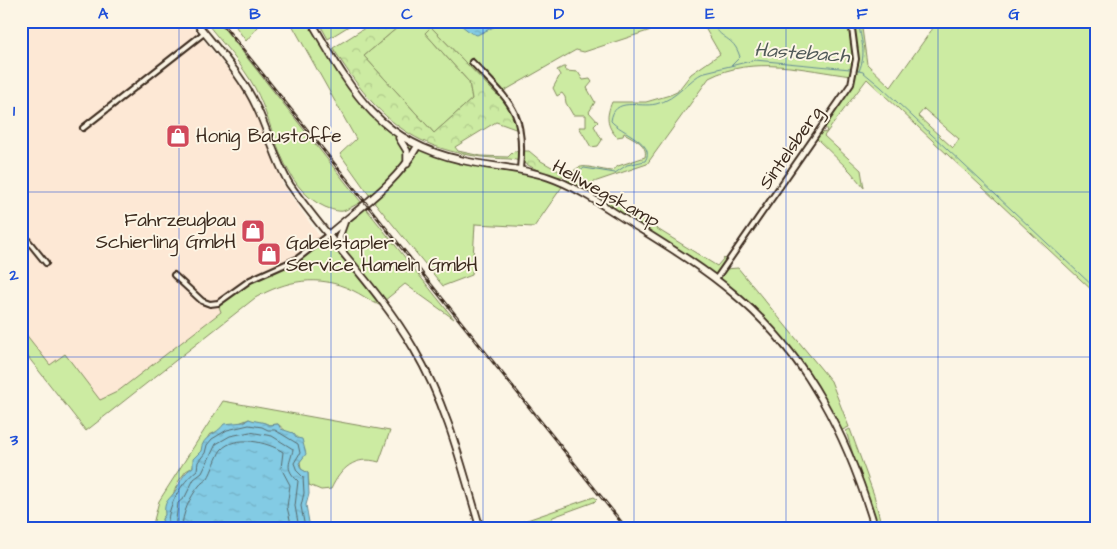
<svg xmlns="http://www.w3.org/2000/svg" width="1117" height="549" viewBox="0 0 1117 549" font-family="'Architects Daughter',sans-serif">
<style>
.built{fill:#fde8d5}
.green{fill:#cceba2;stroke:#848a60;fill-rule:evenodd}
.forest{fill:url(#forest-crowns);stroke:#848a60}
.water{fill:url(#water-ripples);stroke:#668b95}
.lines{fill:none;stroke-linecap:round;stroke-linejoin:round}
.shore{stroke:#586a6d;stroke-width:1}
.stream{stroke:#668b95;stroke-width:1}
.street-casing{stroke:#3b2a1e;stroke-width:8}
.secondary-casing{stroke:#3b2a1e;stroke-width:9}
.street{stroke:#fcf5e5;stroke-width:4}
.secondary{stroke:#fcf5e5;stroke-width:5.5}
.rail-casing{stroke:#3b2a1e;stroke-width:3}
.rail{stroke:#fcf5e5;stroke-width:1;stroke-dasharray:4;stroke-linecap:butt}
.grid{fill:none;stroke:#1d4ed8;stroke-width:1;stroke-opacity:0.55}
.labels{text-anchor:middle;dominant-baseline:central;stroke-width:4;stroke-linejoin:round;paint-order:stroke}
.poi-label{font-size:19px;fill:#3b2a1e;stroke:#fcf5e5;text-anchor:start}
.street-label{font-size:19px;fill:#3b2a1e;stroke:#fcf5e5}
.water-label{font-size:20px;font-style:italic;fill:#515a59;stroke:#fcf5e5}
.neatline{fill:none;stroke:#1d4ed8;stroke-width:2}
.grid-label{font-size:16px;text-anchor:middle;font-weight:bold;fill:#1d4ed8}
</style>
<defs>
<pattern id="forest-crowns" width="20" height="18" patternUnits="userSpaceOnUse" patternTransform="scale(1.25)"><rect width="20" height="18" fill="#cceba2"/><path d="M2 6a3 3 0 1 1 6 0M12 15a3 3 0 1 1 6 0" fill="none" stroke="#b0ca8b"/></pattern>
<pattern id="water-ripples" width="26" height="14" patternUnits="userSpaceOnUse" patternTransform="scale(1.25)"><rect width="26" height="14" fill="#83cbe4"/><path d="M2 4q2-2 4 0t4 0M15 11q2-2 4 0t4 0" fill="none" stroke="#72aec3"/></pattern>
</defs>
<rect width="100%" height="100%" fill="#fcf5e5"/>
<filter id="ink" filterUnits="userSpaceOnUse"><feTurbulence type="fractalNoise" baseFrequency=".02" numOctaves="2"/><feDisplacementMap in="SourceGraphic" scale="10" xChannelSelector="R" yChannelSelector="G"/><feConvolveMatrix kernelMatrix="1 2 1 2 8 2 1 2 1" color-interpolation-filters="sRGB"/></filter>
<g filter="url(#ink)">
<path class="built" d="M21,21h167l54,66 13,23 28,75 42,59 -239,179 -65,-80z"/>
<path class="green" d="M205,21h13l143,181c-6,3 -12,7 -18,9 -5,1 -13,-2 -18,-4 -45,-20 -49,-79 -70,-119 -13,-24 -33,-45 -50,-67z
M235,21h28l-17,20 -10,-14 2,-2z
M290,21h21l22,40 52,65 56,31 79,13 44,14 -30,43 -59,-3 -3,51 -29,11 -71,-87 -32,-45 16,-15z
M318,21h39l-29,18z
M405,21h265l-13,7 -73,24 -8,-2 -79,45 -66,-68 -6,6 44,49 3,17 -38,34 -70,-77z
M701,21h148l5,35 -3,20c-46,-6 -98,-21 -142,2l-62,86 -56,19 -3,3 129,80 7,-8 2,2 -6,12 5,-3 13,-1 93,113 18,46 -9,4 -19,-35 -54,-72 -51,-45 -151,-95c13,-27 22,-15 47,-13l6,-5 27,-9c3,-13 -11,-18 -21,-24l-1,3 -6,1c-11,-11 -11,-21 -5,-35h34l24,-7 7,-3 14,-18 29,-20z
M852,21h9l6,43 24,23 47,-66h158v273l-229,-215 -43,57 37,34 3,18 -13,-16 -34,-33 4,-6 6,-1 -2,-6 29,-42 3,-29zM924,109l35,30 -6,9 -35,-32z
M563,67h2l1,4 12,1 5,8 7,-1 2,3 -5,6 8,14 -6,10 9,10 -4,4 8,14 -4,6 -7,1 -12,-20h7v-12h-13l-7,-12 -1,-6 -3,-4 -5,3 -4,-8 7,-13 -3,-5z
M364,206l90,113 -49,-35 -26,21c-9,-4 -18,-11 -27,-15 -34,-16 -65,-10 -97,8l-169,133 -65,-83v-20l29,37 15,-11 35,46 17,-8 104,-80 -3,-8 32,-24 47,-21z
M223,401l167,30 -11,31c-24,-7 -38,6 -48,27l-10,1 -12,-5 -1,-12 -7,-4 -4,-31 -4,-5h-5l-10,-9 -9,1c-6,-4 -13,-2 -20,-6l-40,16 -16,32 -7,4 -8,11 -13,33 -3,4 2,9h-12l7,-27z
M850,429l24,66 8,33h-7l-29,-97z
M594,497l3,2 -3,3 -41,15 -8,11h-41z"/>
<path class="forest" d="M376,21h29l-41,35 70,77 38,-34 -3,-17 -44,-49 6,-6 66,68 5,-2c10,11 17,22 19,38l-25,-9 -41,25 3,4 23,5 27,1 6,-6h15l12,10 27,15c-5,0 -10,1 -15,0 -14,-2 -28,-16 -43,-17 -91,-3 -130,-35 -177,-111z"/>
<path class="water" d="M527,21l-25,2 -25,12 -6,-2 -14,-11z
M249,419c7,3 14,2 20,6l9,-1 3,5 12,4 4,5 5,1 4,15 -7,9 2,6 7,4 1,21 -3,11 4,23h-146l-2,-9 3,-4c-2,-15 5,-15 11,-25 5,-9 7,-17 17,-23v-8l8,-8c1,-16 16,-16 23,-27l20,-2z"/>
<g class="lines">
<path class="shore" d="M168,528c-2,-21 13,-45 29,-58l1,-8 7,-9 2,-8 5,-6 15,-9 22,-5 13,2 6,3h7l23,14 2,9 -6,10 3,8 6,6 1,16 -3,13 4,22
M175,528l3,-25 7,-6 9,-18 8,-6 14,-29 14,-8 20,-4 22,4 21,13c-2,14 -10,18 5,32l-3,25 4,22
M182,528c0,-14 8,-31 17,-42 2,-3 6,-5 9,-8 4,-6 9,-23 13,-28 14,-16 47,-8 62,2l-2,16 9,17 -3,22 5,21"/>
<path class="stream" d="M712,21c8,21 21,13 28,36l-8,8
M858,21c3,20 9,31 1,50
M572,178l12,-10 31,5 12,-8 18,-4c12,-18 -25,-29 -34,-40 3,-25 28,-13 45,-17 22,-5 31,-24 49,-32l50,-12 95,9 13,3 18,15 215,202"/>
<g class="street-casing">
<path id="street" d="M472,62c38,40 54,49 48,107
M83,128l121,-95
M21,232l25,31
M174,275l28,26 8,3 8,-1 32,-23 47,-21 31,-24
M716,279l135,-195 5,-25 -5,-38"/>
</g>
<g class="secondary-casing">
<path id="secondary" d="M195,21c22,28 47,54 62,87 12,25 18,53 33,77 39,56 90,105 124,164 33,56 48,118 66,179
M311,21c40,69 67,121 150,139 29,7 59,7 87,17 33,11 64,35 94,53 32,20 64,40 92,64 74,61 114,144 141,234
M399,138l8,13v13
M328,235c32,-28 68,-51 89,-88
M343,250l-4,-13 5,-14"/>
</g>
<use href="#street" class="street"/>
<use href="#secondary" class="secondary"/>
<g class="rail-casing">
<path id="rail" d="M220,21l406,507"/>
</g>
<use href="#rail" class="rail"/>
</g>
</g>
<path class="grid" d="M179,21v507M331,21v507M483,21v507M634,21v507M786,21v507M938,21v507M21,192h1075M21,357h1075"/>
<defs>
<g id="shop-square" transform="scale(1.25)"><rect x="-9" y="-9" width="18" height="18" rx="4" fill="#d1495b" stroke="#fcf5e5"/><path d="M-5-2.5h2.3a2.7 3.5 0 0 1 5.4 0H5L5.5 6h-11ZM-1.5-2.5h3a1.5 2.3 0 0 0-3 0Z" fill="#fff"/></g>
</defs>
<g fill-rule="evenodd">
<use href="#shop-square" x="178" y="136"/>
<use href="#shop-square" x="253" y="231"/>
<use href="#shop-square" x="269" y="254"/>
</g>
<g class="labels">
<g class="poi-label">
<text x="196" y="136">Honig Baustoffe</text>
<text x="236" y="220" text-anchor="end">Fahrzeugbau<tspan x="236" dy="22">Schierling GmbH</tspan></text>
<text x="286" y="243">Gabelstapler<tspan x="286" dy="22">Service Hameln GmbH</tspan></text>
</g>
<g class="street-label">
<text transform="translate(791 148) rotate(-55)">Sintelsberg</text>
<text transform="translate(606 194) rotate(29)">Hellwegskamp</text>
</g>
<g class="water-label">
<text transform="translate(802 53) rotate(4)">Hastebach</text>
</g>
</g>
<rect width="1117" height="549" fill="none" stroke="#fcf5e5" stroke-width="55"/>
<rect x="28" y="28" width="1062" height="494" class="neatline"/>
<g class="grid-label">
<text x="103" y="19">A</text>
<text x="255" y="19">B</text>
<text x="407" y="19">C</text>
<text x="559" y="19">D</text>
<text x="710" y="19">E</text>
<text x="862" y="19">F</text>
<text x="1014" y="19">G</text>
<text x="14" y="116">1</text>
<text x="14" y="280">2</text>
<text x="14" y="445">3</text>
</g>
</svg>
